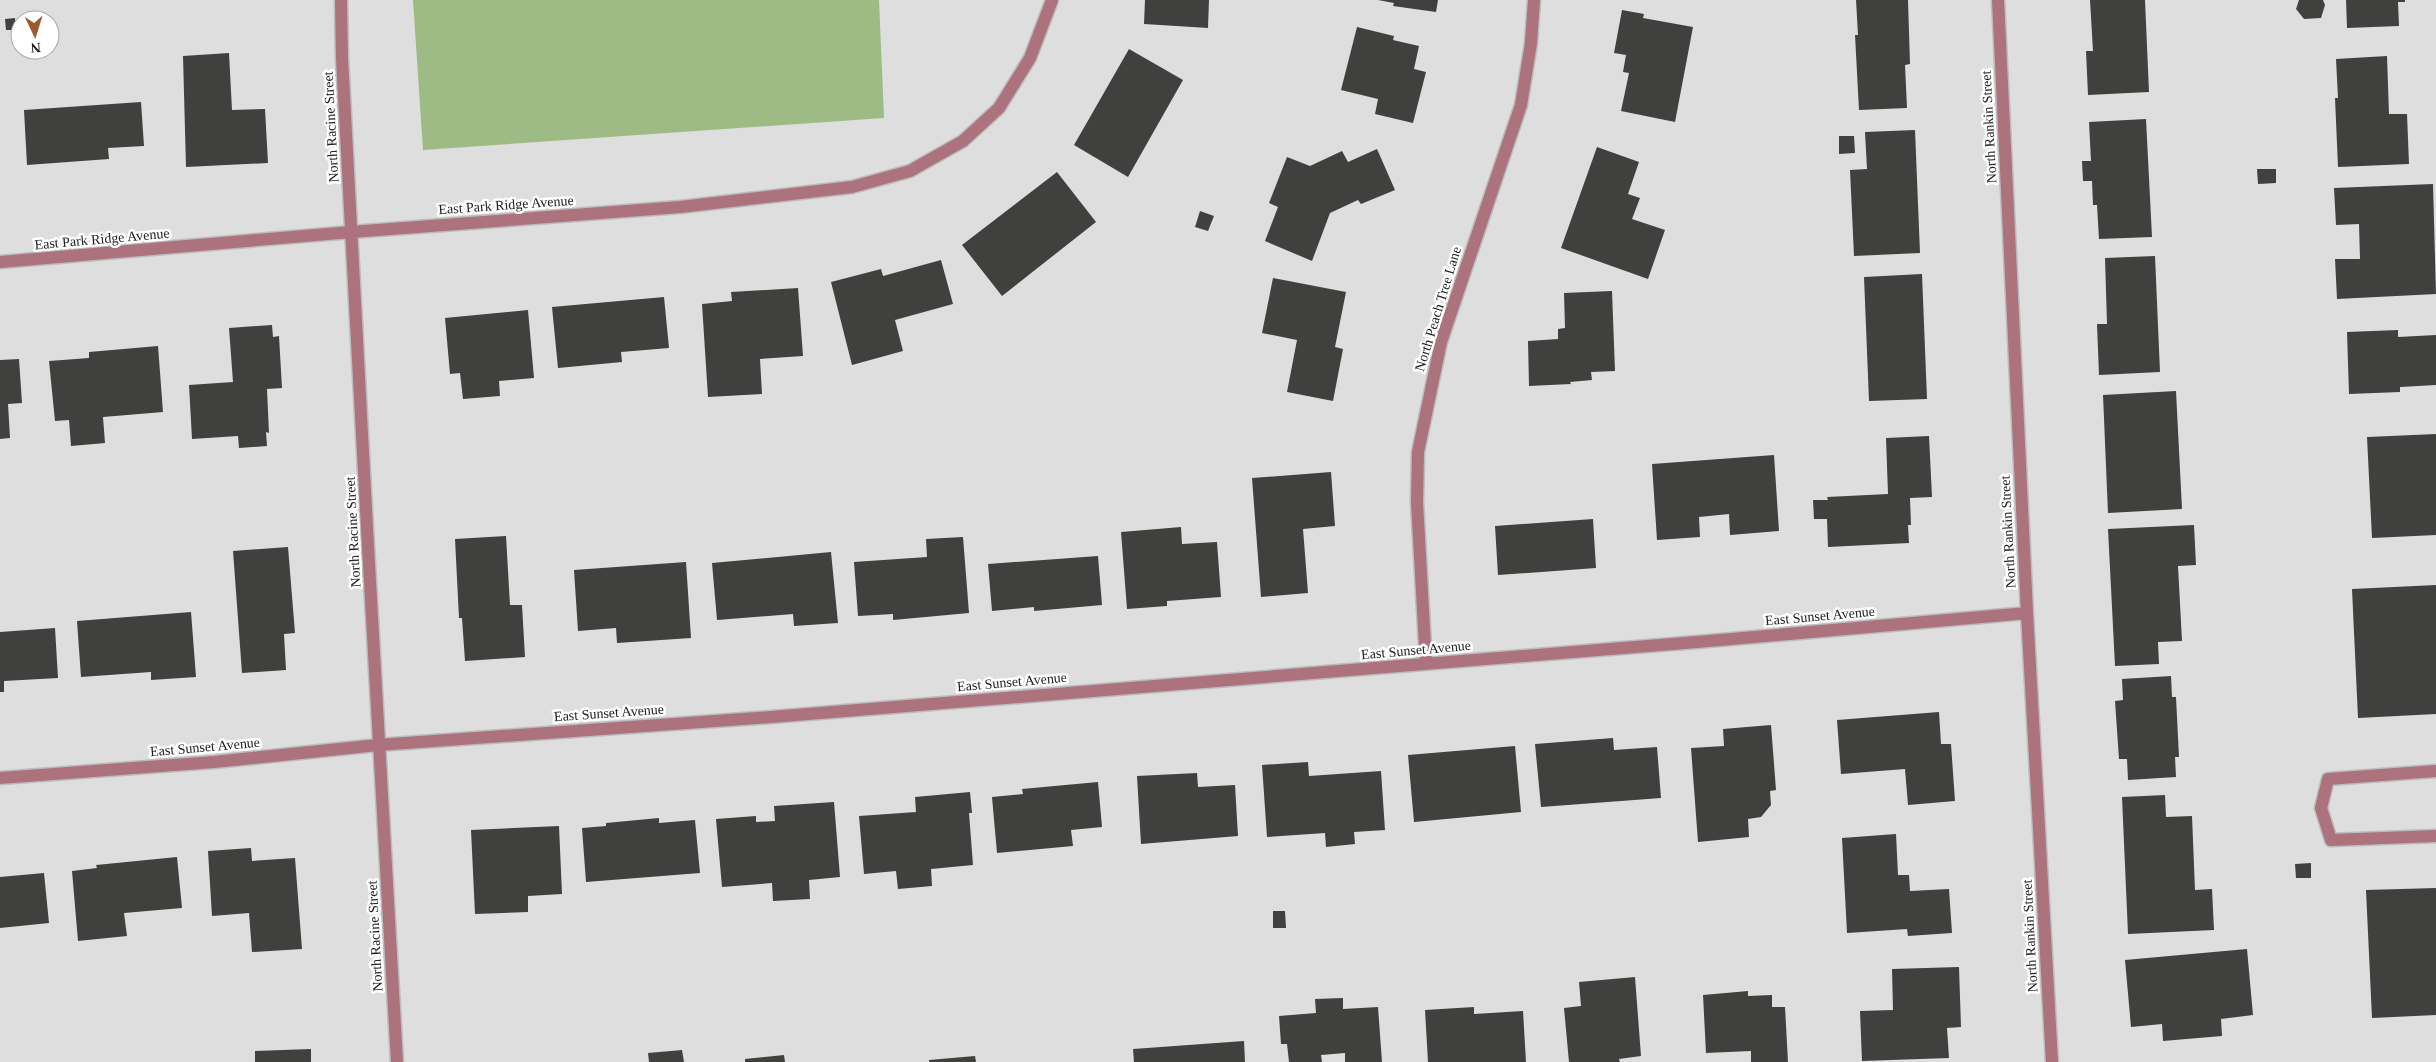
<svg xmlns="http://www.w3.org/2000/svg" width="2436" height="1062" viewBox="0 0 2436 1062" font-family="'Times New Roman',serif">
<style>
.green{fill:#9eba85}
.building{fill:#40403f}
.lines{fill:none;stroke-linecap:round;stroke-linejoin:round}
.minor-casing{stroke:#bcbcbd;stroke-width:15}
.minor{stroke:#ac727d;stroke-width:12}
.labels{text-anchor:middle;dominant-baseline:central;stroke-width:5;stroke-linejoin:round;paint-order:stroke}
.street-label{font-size:14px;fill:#222;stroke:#fff}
</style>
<rect width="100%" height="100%" fill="#dededf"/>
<path class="green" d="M413,0h466l5,118 -461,32z"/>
<path class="building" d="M1145,0h64l-1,28 -64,-4z
M1378,0h60l-2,12 -43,-6 1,-3z
M1856,0h52l2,64 -5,1 2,43 -48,2 -4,-75h3z
M2090,0h55l4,92 -61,3 -2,-44h7z
M2299,0h24l2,5 -4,13 -17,1 -8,-10z
M2346,0h59v2h-7l1,24 -52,2z
M1622,10l22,4 -1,4 50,9 -18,95 -54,-11 8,-38 -6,-1 3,-17 -12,-2z
M15,18l1,12h-10l-1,-11z
M1357,27l37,9 -1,4 26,6 -5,23 12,3 -13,51 -38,-9 3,-15 -37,-9z
M1129,49l54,31 -55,97 -54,-32z
M229,53l3,57 33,-1 3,54 -82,4 -3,-111z
M2387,56l2,58h18l2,50 -71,3 -3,-69h3l-2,-39z
M141,102l3,44 -36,2 1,11 -82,6 -3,-55z
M2146,119l6,118 -53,2 -2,-34h-4l-1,-24h-9l-1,-20h9l-2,-39z
M1915,130l5,123 -66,3 -4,-86 17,-1 -2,-37z
M1839,136h15l1,17 -16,1z
M1597,147l42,15 -11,32 12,4 -8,21 33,11 -17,49 -87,-31z
M1377,149l18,41 -34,14 -3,-4 -28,13 -18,48 -47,-20 13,-34 -9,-4 18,-46 23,9 32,-15 6,11z
M2257,169h19v14l-18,1z
M1057,172l39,50 -94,74 -40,-51z
M2433,184l3,110 -99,5 -2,-40h25l-1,-35 -23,1 -2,-37z
M1200,211l14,5 -6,15 -13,-4z
M2155,256l5,116 -61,3 -2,-51h10l-2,-66z
M941,260l12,44 -58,16 8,31 -51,14 -21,-83 50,-13 2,7z
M1922,274l5,125 -58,2 -5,-124z
M1273,278l73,14 -11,55 8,2 -10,52 -46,-9 10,-52 -35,-7z
M798,288l5,68 -43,3 2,35 -54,3 -6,-93 30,-3 -1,-9z
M1612,291l3,80 -24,1 1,8 -22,2 1,2 -42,2 -1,-45 30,-2v-10l7,-1 -1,-35z
M664,297l5,51 -48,4 1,10 -64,6 -6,-61z
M528,310l6,68 -35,3 1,15 -37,3 -3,-26 -10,1 -5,-56z
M272,325l1,12 6,-1 3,52 -15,1 2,44 -3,-1 1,14 -28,2 -1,-12 -46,3 -3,-54 44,-3 -4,-54z
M2398,330v7l38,-2v50l-36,2v5l-51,2 -2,-62z
M158,346l5,66 -60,5 2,26 -34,3 -2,-26 -14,1 -6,-60 40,-3v-6z
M19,359l3,44 -14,1 2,34 -10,1v-79z
M2176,391l6,118 -74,4 -5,-118z
M2436,434v101l-64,3 -5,-101z
M1929,436l3,61 -22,1 1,27h-3l1,18 -81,4 -1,-28h-13l-1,-19h15l-1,-3 61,-3 -2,-56z
M1774,455l5,76 -49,4 -1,-21 -30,3 1,20 -43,3 -5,-76z
M1331,472l4,54 -32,3 5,64 -47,4 -9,-119z
M1593,519l3,49 -98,7 -3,-49z
M2194,525l2,40 -18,1 4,75 -24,1 1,22 -44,2 -7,-137z
M1181,527l1,17 35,-2 4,55 -54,4v5l-40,3 -6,-77z
M506,536l4,69h12l3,52 -60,4 -3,-43h-3l-4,-79z
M963,537l6,76 -76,7v-6l-35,2 -4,-54 73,-5 -1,-18z
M288,547l7,86 -11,1 2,36 -44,3 -9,-122z
M831,552l7,71 -44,3 -1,-12 -76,6 -5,-57z
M1098,556l4,49 -68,6v-4l-42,4 -4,-47z
M686,562l5,76 -74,5 -1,-15 -38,3 -4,-61z
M2436,585v129l-78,4 -6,-129z
M191,612l5,65 -45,3v-8l-70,5 -4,-56z
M55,628l3,50 -54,3v11h-4v-60z
M2171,676l1,21h4l3,60h-4l1,20 -48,3 -1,-21h-8l-4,-58 8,-1 -1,-21z
M1939,712l2,32h10l4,57 -47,4 -3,-36 -64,5 -4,-54z
M1771,725l5,65 -6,1 1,14 -10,12 -13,2 1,18 -51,5 -7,-94 33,-2 -1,-17z
M1613,738l1,12 43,-3 4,51 -120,9 -6,-63z
M1515,746l6,66 -107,10 -6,-67z
M1308,762l1,14 72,-5 4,59 -31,2 1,12 -29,3 -1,-14 -58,4 -5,-72z
M1197,773l1,14 37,-2 3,51 -97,8 -4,-68z
M1098,782l4,45 -31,3 2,16 -76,7 -5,-56 31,-3 -1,-5z
M970,792l2,21h-3l4,52 -42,4 1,17 -34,3 -2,-18 -32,3 -5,-58 57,-4 -1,-15z
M2165,795l1,22 26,-1 3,74 17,-1 2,41 -86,4 -6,-137z
M834,802l6,75 -31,3 1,19 -37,2 -1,-18 -50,4 -6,-68 40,-3v6l19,-1 -1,-15z
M659,818v5l36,-3 5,53 -114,9 -4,-54 24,-2v-3z
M559,826l3,68 -34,2v16l-53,2 -4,-84z
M1896,834l2,41h11l1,16 39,-2 3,44 -44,3 -1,-7 -60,4 -5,-95z
M251,848l1,13 43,-3 7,91 -50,3 -3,-39 -37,3 -4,-65z
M177,857l5,51 -58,5 3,23 -49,5 -6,-70 25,-3 -1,-3z
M2311,863v15h-15l-1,-14z
M44,873l5,50 -49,5v-51z
M2436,888v127l-64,3 -6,-128z
M1273,911h12l1,17h-13z
M2247,949l6,66 -32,4 1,17 -59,5 -1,-17 -31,3 -6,-67z
M1959,967l2,60 -14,1 2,30 -87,3 -2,-50 33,-1 -1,-41z
M1635,977l6,79 -22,3 1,3h-51l-5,-54 17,-2 -2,-24z
M1748,991v5l24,-1v12h13l3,55h-37v-11l-45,2 -3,-58z
M1343,998v11l35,-2 4,55h-37v-9l-24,2 1,7h-33l-2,-18h-6l-2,-28 37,-3 -1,-14z
M1474,1007v7l49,-3 3,51h-98l-3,-52z
M1244,1041l1,21h-111l-1,-13z
M311,1049v13h-56v-11z
M682,1050l2,12h-35l-1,-9z
M784,1055l1,7h-40v-3z
M975,1056l1,6h-47v-2z"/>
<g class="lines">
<g class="minor-casing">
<path id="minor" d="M341,0l1,58c17,335 36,669 55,1004
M1998,0l29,613 25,449
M0,262l351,-30 329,-25 172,-20 58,-16 53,-30 36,-33 31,-50 22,-58
M1426,664l-9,-162 1,-50 23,-110 80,-237 10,-62 3,-43
M2436,771l-108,8 -7,29 10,32 105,-4
M0,778l214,-16 164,-17 393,-28 926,-75 330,-29"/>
</g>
<use href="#minor" class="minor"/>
</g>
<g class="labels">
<g class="street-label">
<text transform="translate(331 127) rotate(-93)">North Racine Street</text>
<text transform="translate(1989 127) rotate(-93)">North Rankin Street</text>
<text transform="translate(506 205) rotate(-4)">East Park Ridge Avenue</text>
<text transform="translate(102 239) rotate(-5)">East Park Ridge Avenue</text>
<text transform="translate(1438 309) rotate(-73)">North Peach Tree Lane</text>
<text transform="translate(353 532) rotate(-93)">North Racine Street</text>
<text transform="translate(2008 532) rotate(-93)">North Rankin Street</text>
<text transform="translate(1820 616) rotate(-5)">East Sunset Avenue</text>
<text transform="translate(1416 650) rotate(-5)">East Sunset Avenue</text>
<text transform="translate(1012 682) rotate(-5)">East Sunset Avenue</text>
<text transform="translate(609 713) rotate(-4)">East Sunset Avenue</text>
<text transform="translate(205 747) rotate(-5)">East Sunset Avenue</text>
<text transform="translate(375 936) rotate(-93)">North Racine Street</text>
<text transform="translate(2030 936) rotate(-93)">North Rankin Street</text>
</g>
</g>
<g transform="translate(35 35) rotate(176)"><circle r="24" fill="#ffffff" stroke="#a7a7a7"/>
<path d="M0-4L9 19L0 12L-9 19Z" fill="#9c5929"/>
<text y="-8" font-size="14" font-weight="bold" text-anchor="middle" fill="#222222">N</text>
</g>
</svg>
